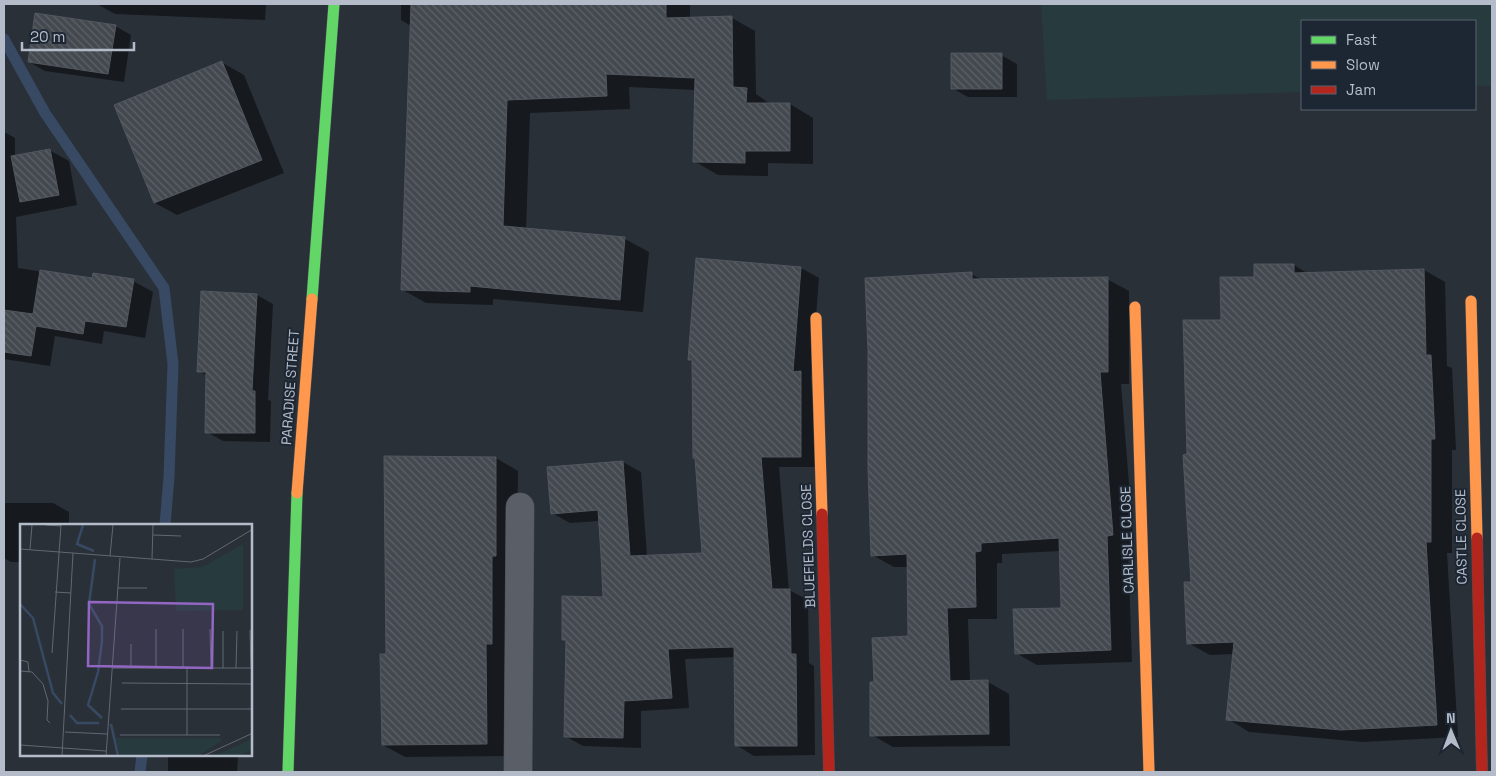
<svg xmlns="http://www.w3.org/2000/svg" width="1496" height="776" viewBox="0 0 1496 776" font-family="'Space Grotesk',sans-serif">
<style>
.pitch{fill:#273a3e}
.shadow{fill:#0007}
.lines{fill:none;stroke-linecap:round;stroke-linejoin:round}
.stream{stroke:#384963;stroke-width:11}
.building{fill:url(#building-back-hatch);stroke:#52575f}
.street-casing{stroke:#484c53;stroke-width:29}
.fast-casing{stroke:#484c53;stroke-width:12}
.slow-casing{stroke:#484c53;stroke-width:12}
.jam-casing{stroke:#484c53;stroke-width:12}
.street{stroke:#5a5e66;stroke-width:28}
.fast{stroke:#63d668;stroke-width:11}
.slow{stroke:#ff974d;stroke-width:11}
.jam{stroke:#b3261e;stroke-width:11}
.labels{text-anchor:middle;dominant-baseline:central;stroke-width:4;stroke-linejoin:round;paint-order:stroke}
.street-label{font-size:14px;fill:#b4bcc9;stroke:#1d2633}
.inset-river{fill:none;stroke:#384963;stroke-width:2.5}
.inset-road{fill:none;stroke:#616872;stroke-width:1}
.view{fill:#9266c3;fill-opacity:0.15;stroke:#9266c3;stroke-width:2.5}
.inset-edge{fill:none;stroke:#b4bcc9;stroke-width:2.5}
</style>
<defs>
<pattern id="building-back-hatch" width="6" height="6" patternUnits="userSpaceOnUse" patternTransform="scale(1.25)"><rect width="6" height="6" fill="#444950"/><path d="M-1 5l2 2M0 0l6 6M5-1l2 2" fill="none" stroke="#5d6168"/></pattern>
</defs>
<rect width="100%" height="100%" fill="#2a3038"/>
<path class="pitch" d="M1041,4h451v82h-17v-65h-173v71l-255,8z"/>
<path class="shadow" d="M97,4h169l-1,16 -150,-6z
M401,4h289v14h42l23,13 1,63 14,10h20l23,14v46l-45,-1v13l-50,-1 -24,-14 2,-71 -67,-3 1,22 -100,4 -4,117 99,9 24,13 -6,60 -150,-13v6l-67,-2 -23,-13 8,-264 -10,-6z
M115,26l16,9 -7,47 -79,-11 -16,-9z
M1001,55l16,9v33h-49l-16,-9z
M221,62l23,13 40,98 -107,42 -22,-12z
M4,132l11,6v19l34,-7 20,11 8,44 -61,12 2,51 75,12 40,1 20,11 -8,46 -41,-7 -2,13 -47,-8 -5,30 -46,-7z
M1294,265l13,8 117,-3 21,12 2,84 5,2 4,82h-4v103h-5l11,184 -95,5 -114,-10 -21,-13 6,-65 -24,1 -22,-12 5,-60 -5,-127 34,-135 33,-43z
M801,268l18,10 -8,101 8,88h-40l10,123 19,10 1,63 5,3 1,89 -61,1 -18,-11v-88l-51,2 4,49 -48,3v37l-58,-2 -18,-10 2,-95 -4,-2 41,-41 -5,-77 -29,2 -18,-10 71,-51 18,10 6,84 57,-2 -11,-193 -4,-2z
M971,274l12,6 124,-1 22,12v93h-8l13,163h-6l4,115 -95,3 -21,-12 47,-44 -3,-58 -58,3v9h-5v56h-29l2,63h18l21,12 1,52 -117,1 -21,-12 3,-52 34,-45v-71h-15l-22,-12z
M257,295l16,9 -5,96 3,1 -1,41 -47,-1 -16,-9v-56l-8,-5z
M496,458l22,13 -1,97 -8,188 -104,1 -22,-12 4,-90z
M4,503h49l16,9v13h-48v37h-10l-7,-4z
M168,755h70l-1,17h-69z"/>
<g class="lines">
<path class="stream" d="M4,39l41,74 119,175 9,76 -4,113 -4,48
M140,772l2,-17"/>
</g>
<path class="building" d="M411,4h255v14l66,-2 1,71 14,1 -1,15h44v48h-45v12l-52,-1 2,-84 -89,-4 1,22 -100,4 -4,126 122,11 -5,63 -150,-14v6l-69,-2z
M35,13l81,12 -8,49 -80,-12z
M951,53h51v36h-51z
M222,61l40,99 -108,43 -40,-98z
M50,149l9,46 -39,7 -9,-46z
M696,258l105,9 -8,105 8,-1v86h-40l11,132h18l1,65h5l1,92h-62l-1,-99 -66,2 4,49 -48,3 -1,37 -59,-1 2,-97h-4v-44l41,1 -2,-42 -3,-45 -47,4 -4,-47 76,-6 7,95 72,-3 -7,-95h-2l-1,-98h-4z
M1254,264h40v9l130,-4 2,86h5l4,84h-4v103h-5l11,183 -96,5 -115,-10 8,-78 -47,2 -3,-62h7l-8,-127 4,-1 -4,-134h38l-1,-43h34z
M40,270l52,8 1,-5 41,6 -8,48 -41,-6 -2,13 -47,-8 -5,30 -27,-4v-42l29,4z
M972,272v7l136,-2v95h-8l13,163 -6,1 4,114 -96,4 -2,-45 48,-1 -2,-70 -78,5v8l-6,1 1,55 -29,1 3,73 38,-1 1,54 -119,2v-54h4l-2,-44 36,-2 -1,-82 -36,2 -3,-87v-120l-3,-71z
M201,291l56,3 -5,97h3v42h-50l1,-61h-9z
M384,456l112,1v99h-4v88h-6l1,100 -105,1 -2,-91h6z"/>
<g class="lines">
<g class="street-casing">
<path id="street" d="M518,772l2,-265"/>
</g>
<g class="fast-casing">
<path id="fast" d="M312,299l22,-295
M288,772l9,-279"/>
</g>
<g class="slow-casing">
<path id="slow" d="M1471,301l6,237
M1135,307l14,465
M816,318l6,196
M297,493l15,-194"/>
</g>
<g class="jam-casing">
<path id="jam" d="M822,514l7,258
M1477,538l5,234"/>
</g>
<use href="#street" class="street"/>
<use href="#fast" class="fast"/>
<use href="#slow" class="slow"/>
<use href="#jam" class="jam"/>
</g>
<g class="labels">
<g class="street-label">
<text transform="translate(290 387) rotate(-86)">PARADISE STREET</text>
<text transform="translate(1461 537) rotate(-91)">CASTLE CLOSE</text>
<text transform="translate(1127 540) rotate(-92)">CARLISLE CLOSE</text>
<text transform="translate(808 546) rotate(-92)">BLUEFIELDS CLOSE</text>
</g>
</g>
<g transform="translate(20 524)">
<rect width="232" height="232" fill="#2a3038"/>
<path d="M95,214h105l1,3 -23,15h-78zM232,215v11l-14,6h-24z" fill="#273a3e"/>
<path d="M223,20v66l-67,1 -2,-42 28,-2z" fill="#273a3e"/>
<path class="inset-river" d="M63,1l-6,19 17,7M75,35l-6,45 13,22v15l-4,31 -10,33 14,13M0,80l13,14 20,75 9,11M50,191l7,8h22M91,200l7,32"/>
<path class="inset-road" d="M26,1l15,1M133,11l28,1M0,25l171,13 12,-3 50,-30M10,25l2,-24M90,32l3,-31M132,35l1,-34M98,64h29M35,68l16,1M136,105v38M163,105v39M190,105l1,39M230,106l1,38M32,129l9,-128M0,136l8,2 1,10M92,144h141M111,144v-24M167,144v67M203,144v-37M216,144l1,-37M0,147l12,1 11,12 5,17 -1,19 3,3M102,159l131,1M101,185h132M45,208l42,2M100,211h100M0,221l86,6M42,232l11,-203M86,232l14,-198M183,232l50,-23"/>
<path class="view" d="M69,78l124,2 -1,64 -124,-2z"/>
<rect width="232" height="232" class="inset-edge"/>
</g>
<rect width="1496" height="776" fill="none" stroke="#b4bcc9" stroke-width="10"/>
<rect x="1301" y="20" width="175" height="90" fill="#1d2633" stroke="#59626f"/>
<rect x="1311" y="36" width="25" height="8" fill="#63d668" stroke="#59626f"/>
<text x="1346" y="45" font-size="15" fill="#b4bcc9">Fast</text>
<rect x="1311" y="61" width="25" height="8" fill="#ff974d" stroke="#59626f"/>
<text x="1346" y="70" font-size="15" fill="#b4bcc9">Slow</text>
<rect x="1311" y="86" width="25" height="8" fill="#b3261e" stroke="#59626f"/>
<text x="1346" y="95" font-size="15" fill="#b4bcc9">Jam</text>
<g transform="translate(1451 731) rotate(359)" stroke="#1d2633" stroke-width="4" paint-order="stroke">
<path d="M0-4L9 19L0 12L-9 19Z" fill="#b4bcc9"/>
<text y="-8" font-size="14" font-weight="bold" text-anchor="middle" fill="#b4bcc9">N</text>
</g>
<path d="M22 42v8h112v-8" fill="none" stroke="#b4bcc9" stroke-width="2.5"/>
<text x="30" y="42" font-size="15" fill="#b4bcc9" stroke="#1d2633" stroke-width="4" paint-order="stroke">20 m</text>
</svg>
